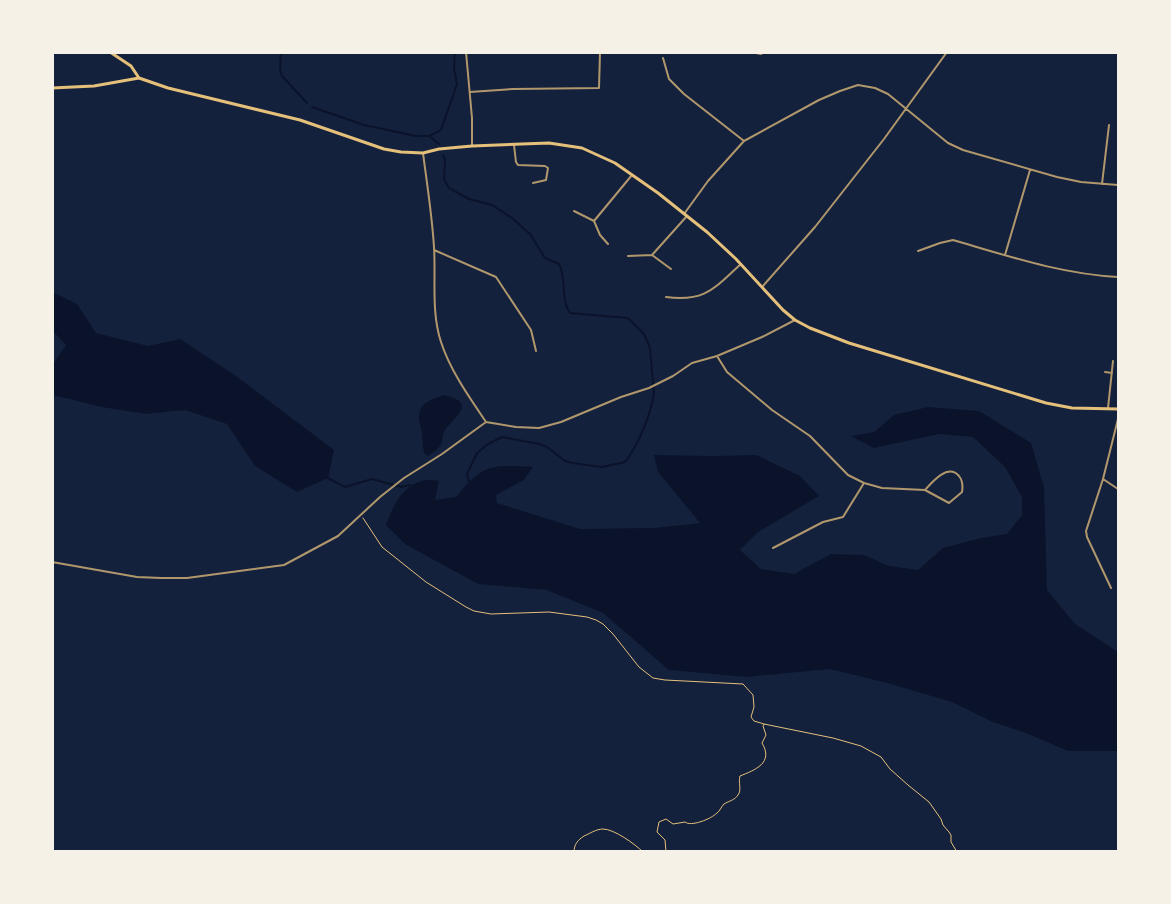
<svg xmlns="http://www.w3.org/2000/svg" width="1171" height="904" viewBox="0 0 1171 904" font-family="'Alegreya Sans',sans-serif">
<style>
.water{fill:#0b132b}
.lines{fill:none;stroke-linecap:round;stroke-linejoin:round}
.stream{stroke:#0b132b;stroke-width:2}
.path{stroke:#e5c07b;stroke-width:1}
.minor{stroke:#b1986c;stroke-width:2}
.primary{stroke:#e5c07b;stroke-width:3}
</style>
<rect width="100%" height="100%" fill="#14213d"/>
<path class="water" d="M53,292l24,12 19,29 52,13 32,-7 56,37 98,74 -6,28 -31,14 -42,-26 -28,-42 -42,-14 -39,4 -44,-7 -49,-12v-31l13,-19 -13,-14z
M444,395c34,8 11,21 1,35 -3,4 -2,8 -3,12 -3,7 -8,10 -14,14l-3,-2c-3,-7 -2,-12 -3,-20 0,-5 -3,-10 -3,-16 -1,-15 13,-19 25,-23z
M928,407l51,4 52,32 13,44 3,103 28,34 43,28v99h-50l-42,-18 -33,-11 -41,-20 -65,-19 -57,-14 -83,8 -78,-7 -66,-57 -56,-23 -69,-6 -73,-40 -19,-19c8,-24 24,-51 53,-44l-4,19 21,-3c28,-34 34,-32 77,-30l-9,13 -28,15 1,8 83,26 74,-1 46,-5 -42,-51 -4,-17 59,1 43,-1 44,21 19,20 -61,36 -18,18 21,19 33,5 37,-20 33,1 25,11 29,4 25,-22 38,-10 26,-4 15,-19v-18l-17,-30 -32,-30 -34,-3 -65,14 -23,-12 23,-4 20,-17z"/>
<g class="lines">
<path class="stream" d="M281,52l-1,17 2,7 25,27
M312,107l52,18 52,11h13l12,-6 16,-46 -3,-16 1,-16
M429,136l10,8
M443,155l2,5 -1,19 5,9 20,11 23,6 20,13 18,16 15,24 14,6c8,15 1,35 11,49l58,5 16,16 6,14 4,45c-3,21 -16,53 -29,69l-23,5 -30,-4 -7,-2 -18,-14 -8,-3 -37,-7 -14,7 -11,9 -10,21 2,8
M328,478l17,9 27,-8 29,8 9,-2"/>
<path class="path" d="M363,518l19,29 44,35 40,25 8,4 17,3 58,-2 38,5 9,3 7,4 10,10 26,33 14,11 12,2 78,4 10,11 1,12 -3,10 3,4 10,3
M574,852c0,-8 4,-12 10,-16 5,-2 12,-7 19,-7 11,0 32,15 40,23
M666,852l-1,-12 -8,-8 2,-10 7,-3 7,5 12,-2c6,5 26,-3 32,-9 3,-2 4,-6 7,-9 5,-3 11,-4 14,-9 4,-5 0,-13 2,-19 15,-6 34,-13 22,-33l4,-8 -3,-9 1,-2 69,14 28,8 20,11 9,12 18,16 21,17 12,17 2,6 6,7 2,3v7l6,10"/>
<path class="minor" d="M466,52l6,66v28
M751,52l10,2 3,-2
M663,58l6,21 15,15 60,47
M470,92l43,-3 86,-1 1,-36
M514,145l2,17 2,3 27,1 3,2 -2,12 -13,3
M423,153c4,31 9,62 11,94 2,31 -3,65 7,95 9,28 28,55 45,80
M1102,184l7,-59
M574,211l20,10 38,-46
M684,214l24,-33 36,-40 75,-41 21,-9 18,-6 17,3 13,6 60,49 15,7 94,27 24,5 37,3
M594,221l6,14 8,9
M434,250l62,27 35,53 5,21
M918,251l22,-8 13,-3c55,16 108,34 165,37
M652,255l19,14
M1005,255l25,-85
M628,256l24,-1 35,-39
M762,287l53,-60 69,-88 63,-87
M666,297c40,5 48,-9 75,-33
M717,356l10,16 45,38 38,26 38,39 16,8 18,5 43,2 24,13 13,-11c1,-6 1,-11 -3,-16 -11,-13 -27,6 -34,14
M1105,372l7,1
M1108,408l5,-47
M1103,479l15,10
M773,548l50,-26 20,-5 21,-34
M52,562l85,15 24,1h26l97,-13 54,-29 42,-39 24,-19 38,-24 44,-32 30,5 23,1 22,-6 60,-25 28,-9 24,-12 19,-13 25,-7 45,-19 33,-17
M1111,588l-24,-51 -1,-6 17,-52 15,-60"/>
<path class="primary" d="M110,52l21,14 8,12 29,10 132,32 84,29 17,3 22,1 16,-4 33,-3 77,-3 33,5 33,15 43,30 49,39 29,27 47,51 12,10 15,8 39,15 197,60 26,5 46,1
M52,88l42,-2 45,-8"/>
</g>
<rect width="1171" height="904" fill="none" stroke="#f6f1e7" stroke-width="108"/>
</svg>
